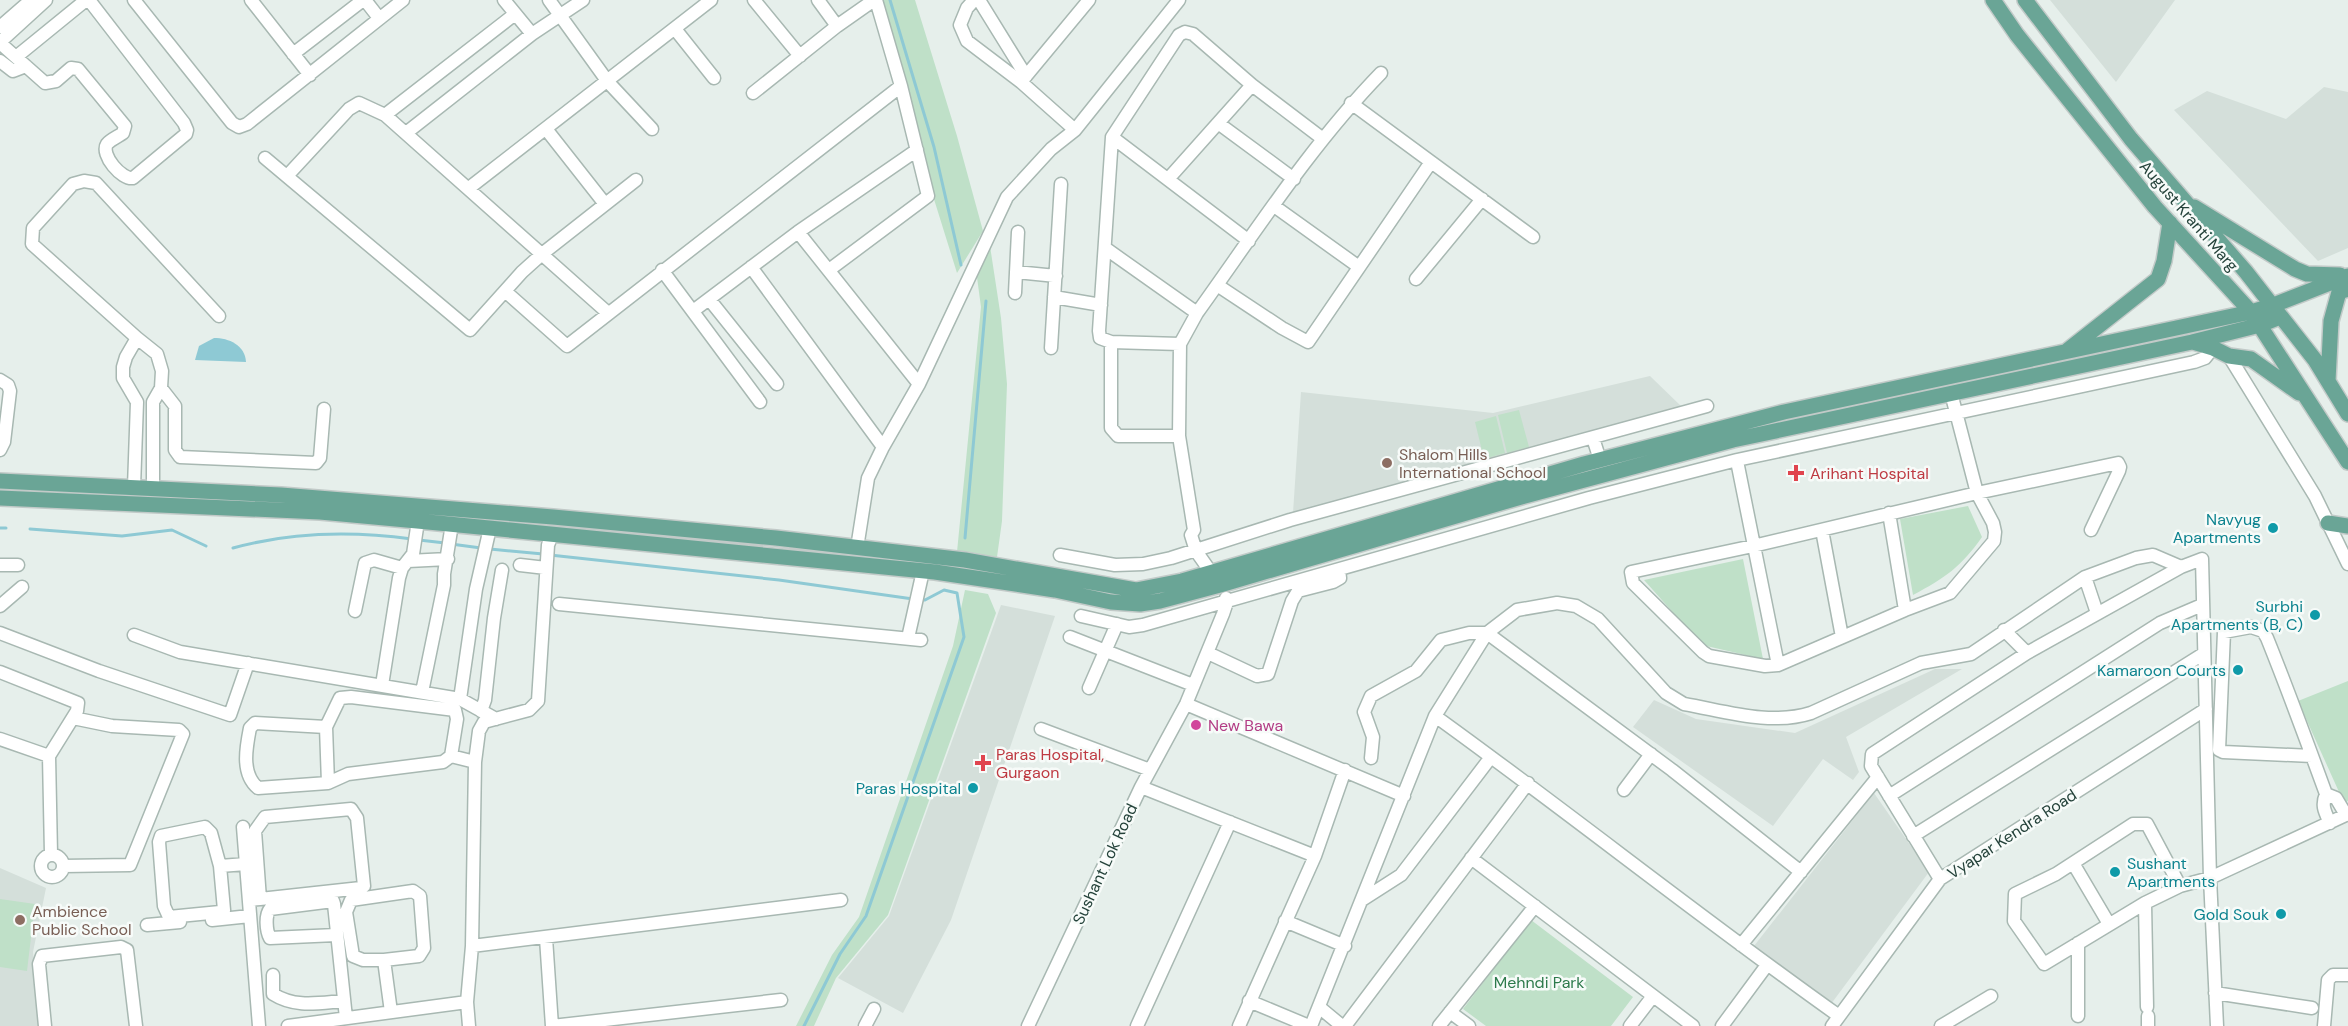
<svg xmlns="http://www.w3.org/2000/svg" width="2348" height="1026" viewBox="0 0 2348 1026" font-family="'DM Sans',sans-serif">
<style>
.built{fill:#d4dfda}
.green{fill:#bfe0c8}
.water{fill:#8ec9d4}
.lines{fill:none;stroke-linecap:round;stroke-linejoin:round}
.stream{stroke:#8ec9d4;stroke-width:3}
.minor-casing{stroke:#a8b8b2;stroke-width:15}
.major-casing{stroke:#c2cac8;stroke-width:18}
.minor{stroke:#fff;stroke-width:12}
.major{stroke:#6aa596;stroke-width:15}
.education-dot{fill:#8d6e63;stroke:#f7fbf9;stroke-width:2}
.health-dot{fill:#e0444e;stroke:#f7fbf9;stroke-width:2}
.culture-dot{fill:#0f9aa8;stroke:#f7fbf9;stroke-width:2}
.hotel-dot{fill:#d1479c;stroke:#f7fbf9;stroke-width:2}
.labels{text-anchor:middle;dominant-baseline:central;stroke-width:5;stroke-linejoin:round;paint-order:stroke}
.street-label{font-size:16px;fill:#24423a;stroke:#f7fbf9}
.education-label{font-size:16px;fill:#785e54;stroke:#f7fbf9;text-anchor:start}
.health-label{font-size:16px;fill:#be3a42;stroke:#f7fbf9;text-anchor:start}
.culture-label{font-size:16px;fill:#0d838f;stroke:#f7fbf9;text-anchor:end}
.hotel-label{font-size:16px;fill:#b23c85;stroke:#f7fbf9;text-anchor:start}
.park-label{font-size:16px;fill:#2d7a4b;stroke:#f7fbf9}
</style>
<rect width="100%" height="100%" fill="#e6efeb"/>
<path class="built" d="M2050,0h125l-59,82z
M2324,87l24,5v156l-30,13 -144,-151 33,-19 79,28z
M1650,376l33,32 -390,105 8,-121 192,21z
M1001,605l54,11 -104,304 -48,93 -65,-35 51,-62z
M1935,669h27l-116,68 13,35 -6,8 -30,-21 -50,67 -140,-99 21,-27 42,19 99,14z
M1874,793l55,79 -98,132 -77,-58z
M0,868l46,20 -13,64 7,74h-40z"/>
<path class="green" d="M881,0h34l42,136 26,95 -26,42 -24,-77z
M990,246l11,72 6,66 -5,137 -5,36 -40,-5 24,-245 -5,-37z
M1519,410l10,37 -22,6 -9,-38z
M1496,416l9,37 -21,6 -9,-37z
M1968,506l14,31c-21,30 -37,41 -69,58l-13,-76z
M1743,559l20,100 -61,-14 -58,-65z
M965,590l23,4 8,19 -108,302 -52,63 -22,48h-18l36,-71 27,-38 94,-271z
M2348,681v120l-4,2 -46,-102z
M0,899l35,5 -8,67 -27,-4z
M1531,920l102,77 -22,29h-125l-23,-17z"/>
<path class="water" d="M214,338c15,0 31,7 32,24l-51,-2 4,-14z"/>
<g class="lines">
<path class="stream" d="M890,0l44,147 27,118
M0,528h6
M30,529l92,7 50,-6 34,16
M965,538l21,-237
M419,540l26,3
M451,544l30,4
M233,548c58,-16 119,-17 179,-9
M490,549l53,5
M550,555l229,25 134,19
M804,1026l36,-72 26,-38 98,-279 -7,-44 -13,-3 -19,10h-6"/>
<g class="minor-casing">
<path id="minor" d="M134,0l98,123 7,4 8,-3 156,-124
M251,0l59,75
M365,0l14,18
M504,0l28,34
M549,0l59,82 44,47
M754,0l46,56
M818,0l19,26
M974,0l-7,8 -7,17 7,16 54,41 54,48
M979,0l47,76
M0,27l31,-27
M675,29l39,49
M0,42l46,-42
M0,43l45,40 11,-2 15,-13 7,1 47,57 -2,7c-4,3 -13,7 -16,11 -7,11 15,36 26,34l53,-44 1,-4 -3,-7 -95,-123
M293,54l70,-54
M16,57l70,-57
M0,61l13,10 13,-5
M1021,82l68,-82
M753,93l84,-67 37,-26
M1351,103l182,134
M385,115l130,-101
M1218,123l76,56
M546,129l59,75
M406,133l126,-99 51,-34
M1112,137l137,104
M265,158l205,172 52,-58 20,-18 94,-74
M287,176l62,-67 10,-6 26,12 223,198
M1169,178l83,-93
M469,188l242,-188
M1274,206l85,61
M798,232l121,152
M1105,248l92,65
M751,267l132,180
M662,270l98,132
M829,270l99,-74 -27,-110 -25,-86
M1016,272l40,4
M1416,279l66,-80
M1217,285l65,43 26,14 123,-180
M506,292l61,54 334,-260
M1015,293l3,-61
M1054,297l47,8
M709,299l68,85
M693,311l105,-79 119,-82
M137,338l20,16 5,17 -1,17 -8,14v86
M1111,342v86l7,8h61
M1180,344l-69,-2 -11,-4 -1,-7 13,-194 67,-102 6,-3 8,2 59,51 71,54
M1051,348l10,-164
M2229,356l86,140 33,68
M0,380l8,5 2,6 -6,51 -4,8
M161,388l14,18v44l5,7 136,6 4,-5 4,-49
M1951,393l26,100 16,30 2,9 -1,9 -44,52 -45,17 -127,55 -13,1 -56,-10 -6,-4 -70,-69 -2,-11 122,-26 224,-53 141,-30 2,4 -1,4 -28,59
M1593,438l7,22
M1738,466l40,199
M134,487l3,-85 -14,-24v-11l3,-10 11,-19 -105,-94 1,-16 40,-44 11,-3 12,2 123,133
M1889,513l16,97
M1822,530l20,107
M857,548l11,-70 15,-31 36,-63 88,-187 44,-48 24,-19 104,-130
M1060,555l55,10 28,-1 28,-6 119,-38 417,-114
M408,561l40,-2
M0,565h18
M520,565l26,3
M2085,577l12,36
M1215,578l-19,-27 -5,-16 3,-5 -15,-94 1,-92 17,-31c59,-82 114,-168 184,-240
M559,604l362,36
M0,606l22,-19
M355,611l10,-48 9,-3 28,8
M1081,616l48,11 14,-2 446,-127 148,-38 457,-98 11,-4 8,-10
M2004,630l23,23
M0,633l99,38 131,44 18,-52
M134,635l46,17 280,47 36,20
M1070,637l123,48
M908,638l15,-67
M1208,653l49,23 11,-2 24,-73 6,-10 35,-9 7,-4 -1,-8
M0,672l78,31 -1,8 -28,45 2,98
M382,685l17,-107 3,-10 11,-14 5,-33
M1089,688l28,-64
M422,692l22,-107v-11l8,-50
M460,699l16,-110 14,-61
M1186,704l218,92
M481,711l4,-11 9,-82 8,-48
M1435,716c136,98 267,203 404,300
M326,727l2,56
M1041,729l109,41
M0,739l49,17
M451,756l6,-37 -2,-9 -104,-13 -11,1 -14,29 -71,-4 -5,5c-4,20 -9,46 8,60l70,-5 20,-9 95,-12 8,-6 24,6
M2312,756l-89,-4 -4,-2 5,-118 27,-5 12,4 4,7c21,52 40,104 59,156 -5,12 -1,18 4,29
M1371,758l2,-21 -9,-25 7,-16 45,-25 25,-31 28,-7h18l185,137 129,102
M1141,787l174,69
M1624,790l27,-36
M2326,794l10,4 10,17
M1889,796l271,-173 42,-18
M243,827l16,199
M1913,836l290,-182
M41 866a11 11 0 1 1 22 0a11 11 0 1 1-22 0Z
M1471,858l222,168
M2073,863l36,61
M63,866l67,-1 53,-131 -4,-4 -67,-4 -39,-8
M220,866l-9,-33 -6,-6 -44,9 -2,6 5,64 5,11 51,-5 4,-2 -4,-44 26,-2
M1940,879l-69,-113 1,-12 155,-101 154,-86 21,-8 8,319 7,148
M2180,886l-33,-62h-14l-77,50 -41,20 -1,27 30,43 101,-61 35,-17 30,-8 138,-64
M249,900l11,-1 101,-11 3,-2 -7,-68 -6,-9 -86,8 -10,14 5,68
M1362,900l39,-25 90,-118
M2145,903l2,104
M212,920l38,-4
M1285,921l60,25
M147,925l33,-3
M336,935l-66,3c-4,-7 -5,-23 0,-29l63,-8 1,3 12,114
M546,938l6,88 229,-26
M2078,943v73
M1741,945l137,-168
M472,946l369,-46
M384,960l35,-4 5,-8 -4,-52 -7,-5 -62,9 -5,12 7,44 10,4h21l7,52
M273,975v19c22,14 45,9 70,7
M2215,993l97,15
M1249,1001l60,25
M1319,1007l23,19
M1450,1012l19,14
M2148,1016v10
M45,1026l-6,-62 3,-8 79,-9 6,3 9,76
M288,1026l179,-24
M469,1026l-2,-24 5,-56 3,-184 4,-31 5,-9 45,-12 9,-9 10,-156 4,-10
M865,1026l9,-17
M1028,1026l113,-239 45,-83 37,-90 4,-12 -1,-4
M1137,1026l93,-204
M1239,1026l76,-170 30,-86
M1311,1026l124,-310 52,-83 30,-23 40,-7 19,3 22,13 68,74 18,11c41,7 86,22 127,9l110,-50 50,-9 114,-77 51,-19 17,-3 28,12
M1345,1026l183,-243
M1439,1026l96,-120
M1630,1026l23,-30
M1722,1026l45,-61
M1832,1026l108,-147 266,-170
M1941,1026l50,-30
M2324,1026l4,-46 5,-5h15"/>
</g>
<g class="major-casing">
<path id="major" d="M1993,0l24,35 138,172 96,105 97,150
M2025,0l106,139 115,133 69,88 33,54
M2194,207l101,62 12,5 33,1
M2193,342l20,6 16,8 22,3 48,34
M2068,350l90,-71 6,-18 6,-38
M2328,381l3,-60 8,-29 9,-3
M0,481l281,14 272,22 223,21 189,22 171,30 46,-9 402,-117 200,-52 467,-100 20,-6 77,-30
M0,498l320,14 108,10 507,50 120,18 56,12 29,2 20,-3 60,-16 301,-88 212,-57 459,-98 68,-17 20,-8
M2328,523l20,3"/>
</g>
<use href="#minor" class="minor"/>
<use href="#major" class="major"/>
</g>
<g class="education-dot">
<circle cx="1387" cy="463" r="6"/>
<circle cx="20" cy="920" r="6"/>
</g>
<g class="health-dot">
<path d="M1793 464h6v6h6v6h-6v6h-6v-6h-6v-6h6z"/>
<path d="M980 754h6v6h6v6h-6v6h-6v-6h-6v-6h6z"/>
</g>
<g class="culture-dot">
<circle cx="2273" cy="528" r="6"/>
<circle cx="2315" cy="615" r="6"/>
<circle cx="2238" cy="670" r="6"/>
<circle cx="973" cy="788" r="6"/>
<circle cx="2115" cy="872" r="6"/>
<circle cx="2281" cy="914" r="6"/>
</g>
<circle class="hotel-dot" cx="1196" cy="725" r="6"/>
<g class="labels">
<g class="street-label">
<text transform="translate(2189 216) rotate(49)">August Kranti Marg</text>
<text transform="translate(2012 834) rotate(-33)">Vyapar Kendra Road</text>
<text transform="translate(1105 864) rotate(-65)">Sushant Lok Road</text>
</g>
<g class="education-label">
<text x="1399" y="454">Shalom Hills<tspan x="1399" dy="18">International School</tspan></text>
<text x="32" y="911">Ambience<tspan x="32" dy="18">Public School</tspan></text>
</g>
<g class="health-label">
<text x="1810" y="473">Arihant Hospital</text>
<text x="996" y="754">Paras Hospital,<tspan x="996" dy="18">Gurgaon</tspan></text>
</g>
<g class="culture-label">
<text x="2261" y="519">Navyug<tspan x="2261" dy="18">Apartments</tspan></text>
<text x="2303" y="606">Surbhi<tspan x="2303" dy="18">Apartments (B, C)</tspan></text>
<text x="2226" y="670">Kamaroon Courts</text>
<text x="961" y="788">Paras Hospital</text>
<text x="2127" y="863" text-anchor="start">Sushant<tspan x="2127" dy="18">Apartments</tspan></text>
<text x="2269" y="914">Gold Souk</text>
</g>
<g class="hotel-label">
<text x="1208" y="725">New Bawa</text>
</g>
<g class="park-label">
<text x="1539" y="982">Mehndi Park</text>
</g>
</g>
</svg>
